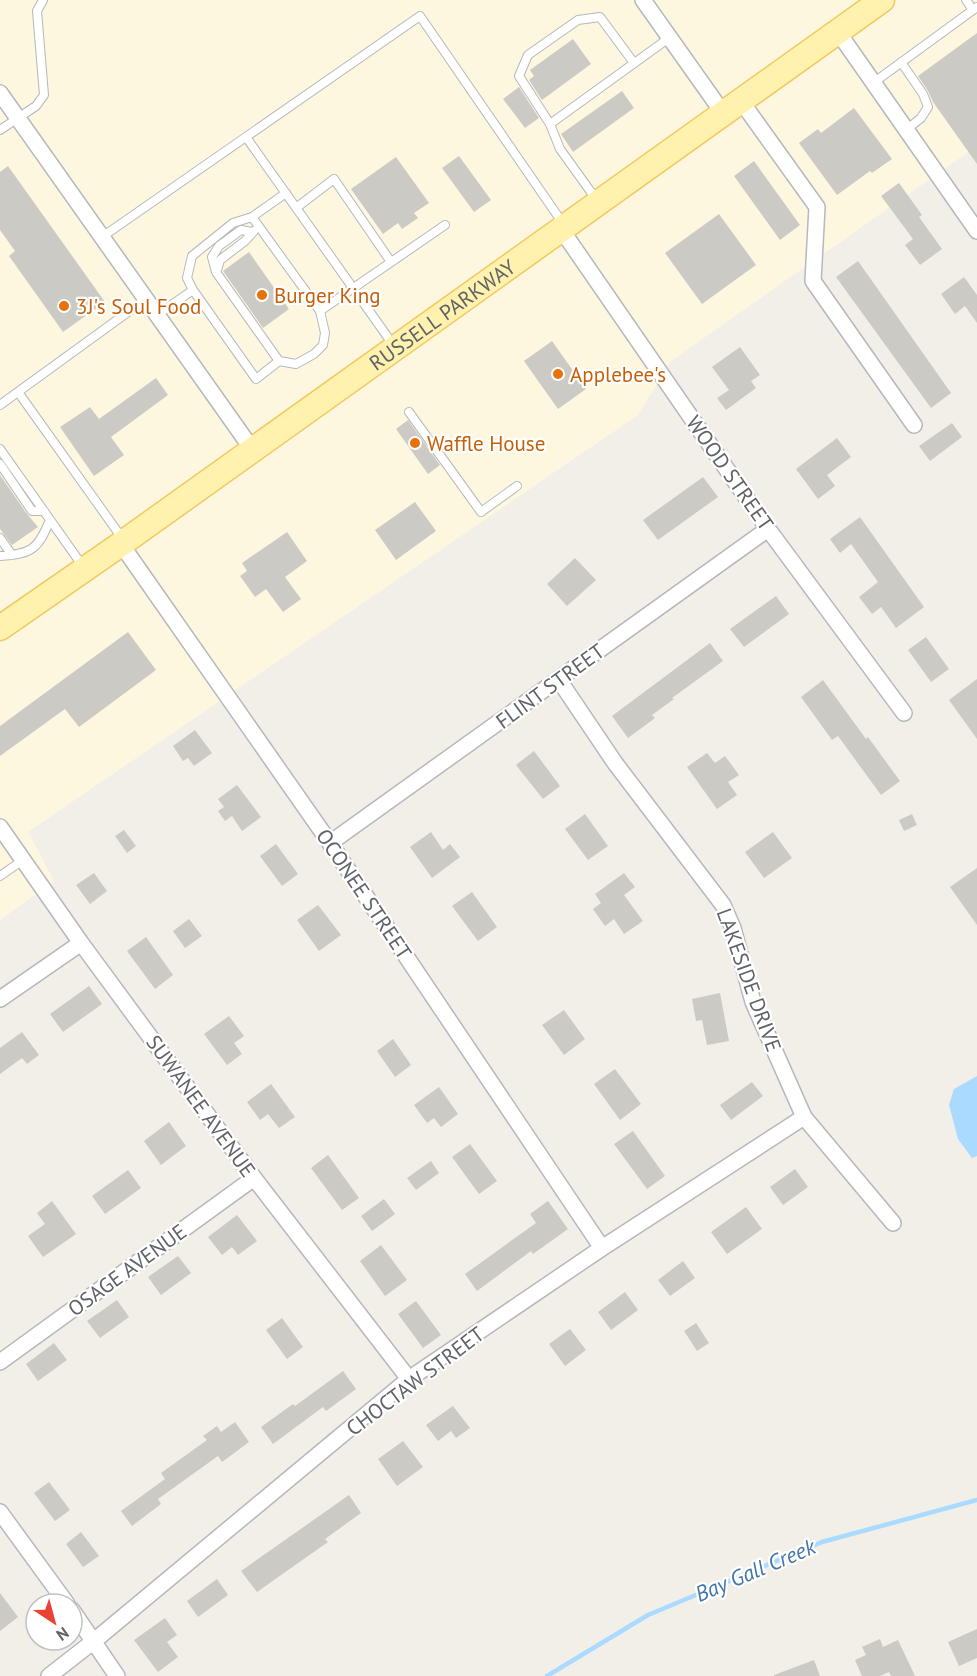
<svg xmlns="http://www.w3.org/2000/svg" width="977" height="1676" viewBox="0 0 977 1676" font-family="'PT Sans',sans-serif">
<style>
.commercial{fill:#fef7e0}
.water{fill:#aadaff}
.lines{fill:none;stroke-linecap:round;stroke-linejoin:round}
.stream{stroke:#aadaff;stroke-width:4.5}
.building{fill:#cccac5}
.service-casing{stroke:#b5b8bc;stroke-width:10}
.minor-casing{stroke:#b5b8bc;stroke-width:18}
.primary-casing{stroke:#f2c960;stroke-width:27}
.service{stroke:#fff;stroke-width:8}
.minor{stroke:#fff;stroke-width:15}
.primary{stroke:#fff2af;stroke-width:24}
.food-dot{fill:#e8710a;stroke:#fff;stroke-width:2}
.labels{text-anchor:middle;dominant-baseline:central;stroke-width:4.5;stroke-linejoin:round;paint-order:stroke}
.food-label{font-size:21px;fill:#c56008;stroke:#fff;text-anchor:start}
.street-label{font-size:21px;fill:#5f6368;stroke:#fff}
.water-label{font-size:22px;font-style:italic;fill:#4174aa;stroke:#fff}
</style>
<rect width="100%" height="100%" fill="#f1efe8"/>
<path class="commercial" d="M0,0h977v146l-306,215 -33,54 -610,417 26,49 -54,39z"/>
<path class="water" d="M977,1076v80l-5,2 -14,-19 -9,-34 5,-16z"/>
<g class="lines">
<path class="stream" d="M547,1676l101,-61 174,-73 155,-42"/>
</g>
<path class="building" d="M977,33v131l-44,-62 -5,-11 -10,-15z
M573,39l18,25 -49,36 -13,-20 5,-4 -4,-6z
M519,87l20,31 -14,10 -22,-29z
M622,91l12,17 -61,44 -12,-18z
M854,108l38,51 -20,14 -2,-2 -33,24 -38,-52 19,-14 3,4z
M459,156l32,44 -17,12 -32,-44z
M396,157l33,46 -15,10 4,5 -16,11 -4,-6 -15,11 -32,-45z
M754,161l46,64 -20,15 -46,-64z
M8,166l97,136 -42,30 -54,-76 6,-5 -15,-21v-58z
M899,183l23,32 -3,2 23,32 -22,16 -15,-20 8,-6 -32,-43z
M719,214l37,51 -54,39 -37,-51z
M249,252l40,57 -26,19 -40,-57z
M858,261l93,132 -20,15 -95,-131z
M964,277l13,18v28l-12,-17 -10,8 -14,-20z
M552,341l34,48 -28,20 -34,-48z
M740,347l20,28 -9,6 5,7 -30,22 -9,-12 12,-8 -17,-23z
M156,378l12,17 -57,42 13,18 -30,21 -34,-49 30,-20 9,12z
M408,420l32,45 -12,9 -32,-45z
M952,423l10,14 -32,24 -11,-15z
M837,438l14,19 -24,18 8,11 -17,13 -22,-30z
M0,475l27,39 11,13 -26,18 -12,-16z
M703,477l15,20 -60,43 -15,-20z
M415,502l21,29 -40,29 -21,-30z
M860,517l64,90 -28,21 -15,-21 -9,7 -13,-17 19,-15 -27,-38 -11,9 -10,-14z
M287,532l20,29 -22,16 16,22 -18,13 -17,-23 -11,8 -15,-21 7,-5 -5,-8z
M575,558l21,22 -29,26 -20,-22z
M776,596l13,18 -45,33 -14,-18z
M128,632l28,38 -77,57 -14,-18 -65,47v-30z
M926,637l23,32 -18,13 -23,-32z
M710,643l13,18 -51,37 2,1 -22,16 3,3 -27,20 -16,-22z
M977,679v60l-28,-39z
M823,680l43,59 2,-2 32,44 -19,14 -43,-59 -6,4 -31,-43z
M195,730l17,23 -18,13 -6,-8 -5,3 -10,-15z
M534,751l26,35 -17,13 -27,-34z
M707,753l8,10 10,-7 14,19 -11,7 9,13 -20,14 -30,-42z
M237,785l24,32 -19,14 -10,-15 -7,5 -7,-10 6,-4 -6,-8z
M585,814l23,32 -20,14 -23,-31z
M912,814l5,11 -13,6 -5,-11z
M124,830l12,16 -9,7 -12,-17z
M431,832l12,18 7,-6 10,13 -28,21 -22,-31z
M773,832l19,26 -28,20 -19,-26z
M276,844l22,30 -16,12 -22,-30z
M977,868v57l-27,-38z
M94,873l13,18 -17,13 -14,-19z
M624,873l11,14 -11,8 19,26 -19,13 -10,-15 -9,7 -12,-17 8,-6 -6,-9z
M472,892l25,35 -19,14 -26,-35z
M318,905l23,30 -22,16 -22,-31z
M189,919l13,17 -17,12 -12,-17z
M146,937l27,38 -18,14 -28,-38z
M89,986l13,18 -39,28 -13,-18z
M720,993l9,48 -22,4 -5,-25 -6,1 -4,-22z
M564,1010l21,29 -21,16 -22,-30z
M229,1016l15,20 -10,7 8,11 -15,11 -23,-31z
M22,1032l17,23 -12,9 -5,-6 -22,16v-26z
M393,1039l18,26 -16,12 -18,-26z
M615,1069l26,35 -21,16 -26,-36z
M752,1082l11,14 -32,24 -11,-15z
M271,1084l24,33 -16,11 -11,-14 -8,6 -13,-18z
M439,1087l19,27 -17,13 -7,-9 -7,5 -13,-18z
M169,1122l17,24 -25,19 -17,-24z
M633,1131l32,45 -18,13 -33,-45z
M470,1144l27,37 -18,13 -27,-37z
M328,1155l31,43 -17,12 -31,-42z
M431,1161l8,12 -23,17 -9,-12z
M795,1169l13,18 -25,18 -13,-18z
M128,1170l13,18 -36,26 -13,-18z
M384,1199l11,15 -23,17 -11,-15z
M52,1201l24,33 -33,23 -15,-21 17,-12 -8,-11z
M548,1201l20,28 -35,25 -2,-3 -54,40 -12,-17 71,-51 -6,-9z
M746,1207l16,22 -35,25 -16,-22z
M237,1215l20,26 -19,14 -6,-8 -10,8 -14,-18z
M381,1245l26,35 -22,16 -25,-35z
M178,1256l13,17 -30,22 -13,-18z
M683,1261l12,17 -25,18 -12,-16z
M625,1292l13,18 -27,20 -13,-18z
M117,1300l12,17 -29,21 -13,-17z
M416,1301l25,34 -18,13 -25,-34z
M282,1318l21,29 -16,12 -21,-29z
M696,1323l13,20 -12,8 -13,-20z
M570,1329l16,21 -21,16 -16,-22z
M54,1343l13,17 -29,21 -12,-17z
M343,1371l13,18 -30,22 -3,-4 -50,37 -12,-17 32,-23 2,2z
M453,1406l17,22 -14,10 -5,-7 -13,10 -12,-16z
M235,1422l14,20 -27,20 -4,-6 -60,43 3,5 -29,22 -11,-15 44,-32 -4,-6 46,-33 -4,-4 14,-10 4,6z
M403,1441l20,26 -26,19 -19,-27z
M49,1482l21,28 -15,11 -21,-28z
M349,1495l12,18 -36,26 3,3 -71,50 -16,-21z
M81,1532l18,24 -16,11 -17,-23z
M217,1579l11,16 -30,22 -11,-16z
M0,1593l18,24 -18,14z
M165,1618l12,17 -10,7 11,15 -20,15 -24,-32z
M977,1629v29l-18,8 -11,-24z
M880,1639l3,8 15,-7 17,36h-24l-2,-4 -9,4h-18l-7,-16 11,-5 -4,-8z
M814,1660l6,16h-46v-1z"/>
<g class="lines">
<g class="service-casing">
<path id="service" d="M966,0l7,10
M901,62l22,32 5,13 -7,11 -15,12
M634,63l-34,-46 -22,3 -50,35 -9,21 31,48 119,-86
M873,83l104,-76
M550,124l10,25 36,50
M0,130l36,-24 8,-11 -7,-84 6,-11
M246,137l148,209
M286,193l-34,24 68,94 125,-86
M296,208l38,-29 57,83
M252,232l-11,-2 -22,16 -7,11 4,15 63,89 17,3 18,-10 9,-9 2,-12 -5,-22
M102,237l318,-221 144,209
M217,270l3,-10 25,-19 9,-10
M193,290l-6,-12 5,-22 41,-33 19,-6
M157,315l36,-25 63,89 23,-18
M18,392l104,146
M0,405l146,-106
M409,412l72,100 36,-26
M0,449l82,116
M0,464l32,47h12
M0,538l12,17
M0,556c32,-2 38,-7 50,-36
M0,876l23,-16"/>
</g>
<g class="minor-casing">
<path id="minor" d="M643,0l80,113
M838,32l139,199
M0,93l252,356
M741,101l76,106 -4,74 101,144
M561,229l207,300 136,184
M121,544l209,299 272,405
M559,680l56,83 108,142 10,23 20,74 51,115 89,106
M0,827l81,116 173,235 155,201
M330,843l438,-314
M0,999l81,-56
M0,1362l254,-184
M0,1512l67,92
M72,1610l45,66
M49,1676l45,-35 315,-262 193,-131 202,-131"/>
</g>
<g class="primary-casing">
<g id="primary">
<path id="s1" d="M0,628l121,-84 761,-544"/>
</g>
</g>
<use href="#service" class="service"/>
<use href="#minor" class="minor"/>
<use href="#primary" class="primary"/>
</g>
<g class="food-dot">
<circle cx="262" cy="295" r="6"/>
<circle cx="64" cy="306" r="6"/>
<circle cx="558" cy="374" r="6"/>
<circle cx="415" cy="443" r="6"/>
</g>
<g class="labels">
<g class="food-label">
<text x="274" y="295">Burger King</text>
<text x="76" y="306">3J's Soul Food</text>
<text x="570" y="374">Applebee's</text>
<text x="427" y="443">Waffle House</text>
</g>
<g class="street-label">
<text stroke="none"><textPath href="#s1" startOffset="542">RUSSELL PARKWAY</textPath></text>
<text transform="translate(730 473) rotate(55)">WOOD STREET</text>
<text transform="translate(550 686) rotate(-36)">FLINT STREET</text>
<text transform="translate(364 894) rotate(56)">OCONEE STREET</text>
<text transform="translate(749 980) rotate(70)">LAKESIDE DRIVE</text>
<text transform="translate(201 1106) rotate(54)">SUWANEE AVENUE</text>
<text transform="translate(127 1270) rotate(-36)">OSAGE AVENUE</text>
<text transform="translate(415 1381) rotate(-37)">CHOCTAW STREET</text>
</g>
<g class="water-label">
<text transform="translate(755 1570) rotate(-23)">Bay Gall Creek</text>
</g>
</g>
<g transform="translate(54 1622) rotate(144)"><circle r="28" fill="#ffffff" stroke="#bfc1c3" stroke-width="1.5"/>
<path d="M0-4.5L10 22L0 15L-10 22Z" fill="#ea4335"/>
<text y="-9" font-size="16" font-weight="bold" text-anchor="middle" fill="#5f6368">N</text>
</g>
</svg>
